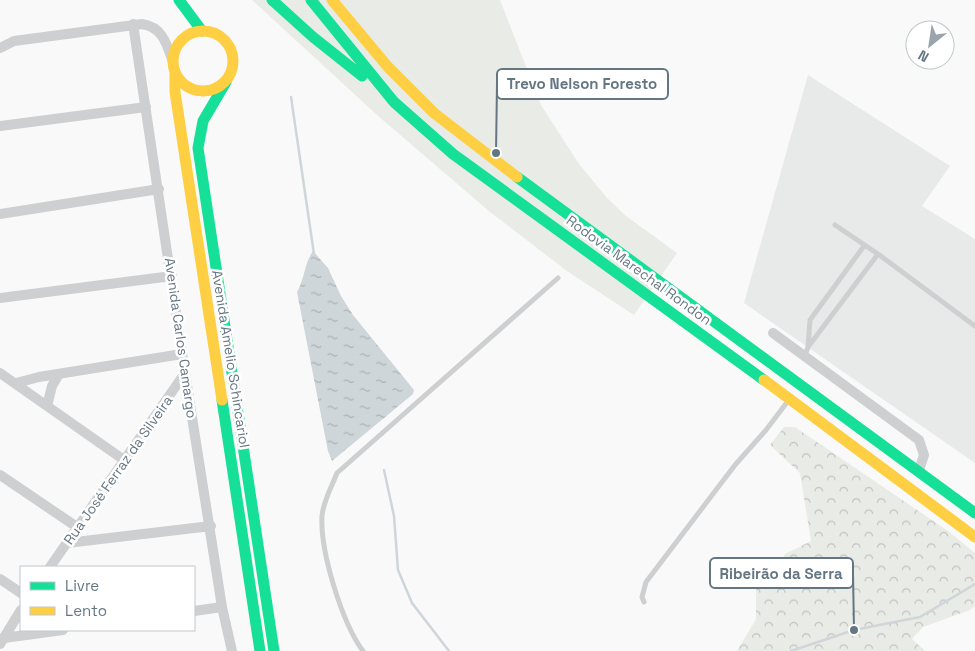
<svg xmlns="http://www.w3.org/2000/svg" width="975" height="651" viewBox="0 0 975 651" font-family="'Space Grotesk',sans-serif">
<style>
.built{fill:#e8e9e9}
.green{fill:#e8ebe6}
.forest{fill:url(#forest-crowns)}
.water{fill:url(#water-ripples)}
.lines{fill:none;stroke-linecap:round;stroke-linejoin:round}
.stream{stroke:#ced6d9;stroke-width:2.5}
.lane{stroke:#cecfd0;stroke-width:5}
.street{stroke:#cecfd0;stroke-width:10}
.fast{stroke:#16e098;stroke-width:11}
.slow{stroke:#ffcf43;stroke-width:11}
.labels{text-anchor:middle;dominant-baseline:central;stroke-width:5;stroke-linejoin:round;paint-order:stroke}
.street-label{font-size:14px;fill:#657683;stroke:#fff}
.leader{fill:none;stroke:#657683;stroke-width:2}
.callout-dot{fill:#657683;stroke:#fff;stroke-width:2}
.callout{fill:#fff;stroke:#657683;stroke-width:2}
.callout-label{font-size:15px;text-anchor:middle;font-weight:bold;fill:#657683}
</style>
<defs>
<pattern id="forest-crowns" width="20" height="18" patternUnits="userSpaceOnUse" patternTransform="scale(1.25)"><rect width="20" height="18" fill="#e8ebe6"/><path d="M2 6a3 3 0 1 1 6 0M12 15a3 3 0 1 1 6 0" fill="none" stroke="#c0c3c0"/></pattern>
<pattern id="water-ripples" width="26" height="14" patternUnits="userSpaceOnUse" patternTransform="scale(1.25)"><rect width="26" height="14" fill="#ced6d9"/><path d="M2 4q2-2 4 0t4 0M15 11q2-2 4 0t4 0" fill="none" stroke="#abb2b5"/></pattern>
</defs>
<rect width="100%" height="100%" fill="#f9f9f9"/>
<path class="built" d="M808,75l142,91 -28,40 53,33v224l-231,-160z"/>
<path class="green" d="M252,0h248l41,105 38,59 28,34 19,18 51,37 -43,62 -67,-44 -77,-59 -113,-97z"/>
<path class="forest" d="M784,427h11l153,104 27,22v53l-5,4 -47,17 -11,12 13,12h-188l19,-32v-36l25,-20 4,-9 26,-13 -11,-68 -30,-28z"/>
<path class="water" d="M313,251l15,17 13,28 12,19 61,75 -1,4 -81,67 -4,-10 -31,-159c8,-14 7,-28 16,-41z"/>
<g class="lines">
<path class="stream" d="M291,97l23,157
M384,470l10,46 4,54 14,33 37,48
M791,651l63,-21 66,-13 55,-33"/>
<path class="lane" d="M835,225l43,29 97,72
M808,347l70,-93
M805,356l3,-9 2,-27 54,-74
M644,602l-2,-5 4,-15 89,-117 31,-35 22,-29
M363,651c-21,-28 -43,-100 -41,-135 1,-14 10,-30 15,-43l221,-195"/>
<path class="street" d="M133,24l52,349 37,234 10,44
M0,48l14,-7 128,-17c21,3 25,21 31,38
M0,126l146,-19
M0,214l159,-25
M0,298l172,-22
M773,333l146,107 5,15 -5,15
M0,373l124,87
M16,383l23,-6 143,-23
M47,406l5,-20 7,-12
M0,475l77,52
M67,543l144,-17
M50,567l135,-194
M0,579l21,14
M194,611l28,-4
M4,638l59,-8
M0,644l21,-34"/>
<path class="fast" d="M179,0l23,31
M272,0l41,37 49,39
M311,0l83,102 59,52 311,226
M226,82l-23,39 -5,27 76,503
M517,177l458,336
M222,400l38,251"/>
<path class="slow" d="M332,0l56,67 46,46 83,64
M173 61a30 30 0 1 1 60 0a30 30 0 1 1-60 0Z
M175,72v20l47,308
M764,380l211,157"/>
</g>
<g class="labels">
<g class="street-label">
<text transform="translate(639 270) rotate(36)">Rodovia Marechal Rondon</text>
<text transform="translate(181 338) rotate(82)">Avenida Carlos Camargo</text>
<text transform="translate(231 359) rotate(81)">Avenida Amelio Schincariol</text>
<text transform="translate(118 470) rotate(-55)">Rua José Ferraz da Silveira</text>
</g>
</g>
<path class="leader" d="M496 153L497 84M854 630L853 573"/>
<g class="callout-dot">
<circle cx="496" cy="153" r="5"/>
<circle cx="854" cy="630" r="5"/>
</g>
<g class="callout">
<rect x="497" y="69" width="171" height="30" rx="5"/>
<rect x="710" y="558" width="143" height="30" rx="5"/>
</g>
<g class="callout-label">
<text x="582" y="89">Trevo Nelson Foresto</text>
<text x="781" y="579">Ribeirão da Serra</text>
</g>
<rect x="20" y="566" width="175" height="65" fill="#ffffff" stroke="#c1c8cd"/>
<rect x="30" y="582" width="25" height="8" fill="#16e098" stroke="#c1c8cd"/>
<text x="65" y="591" font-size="15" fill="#657683">Livre</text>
<rect x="30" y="607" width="25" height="8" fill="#ffcf43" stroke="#c1c8cd"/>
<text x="65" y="616" font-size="15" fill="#657683">Lento</text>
<g transform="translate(930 45) rotate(210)"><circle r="24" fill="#ffffff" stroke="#c1c8cd"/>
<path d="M0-4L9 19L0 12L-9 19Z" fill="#99a4ac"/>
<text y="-8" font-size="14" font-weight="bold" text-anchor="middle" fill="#657683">N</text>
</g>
</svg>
